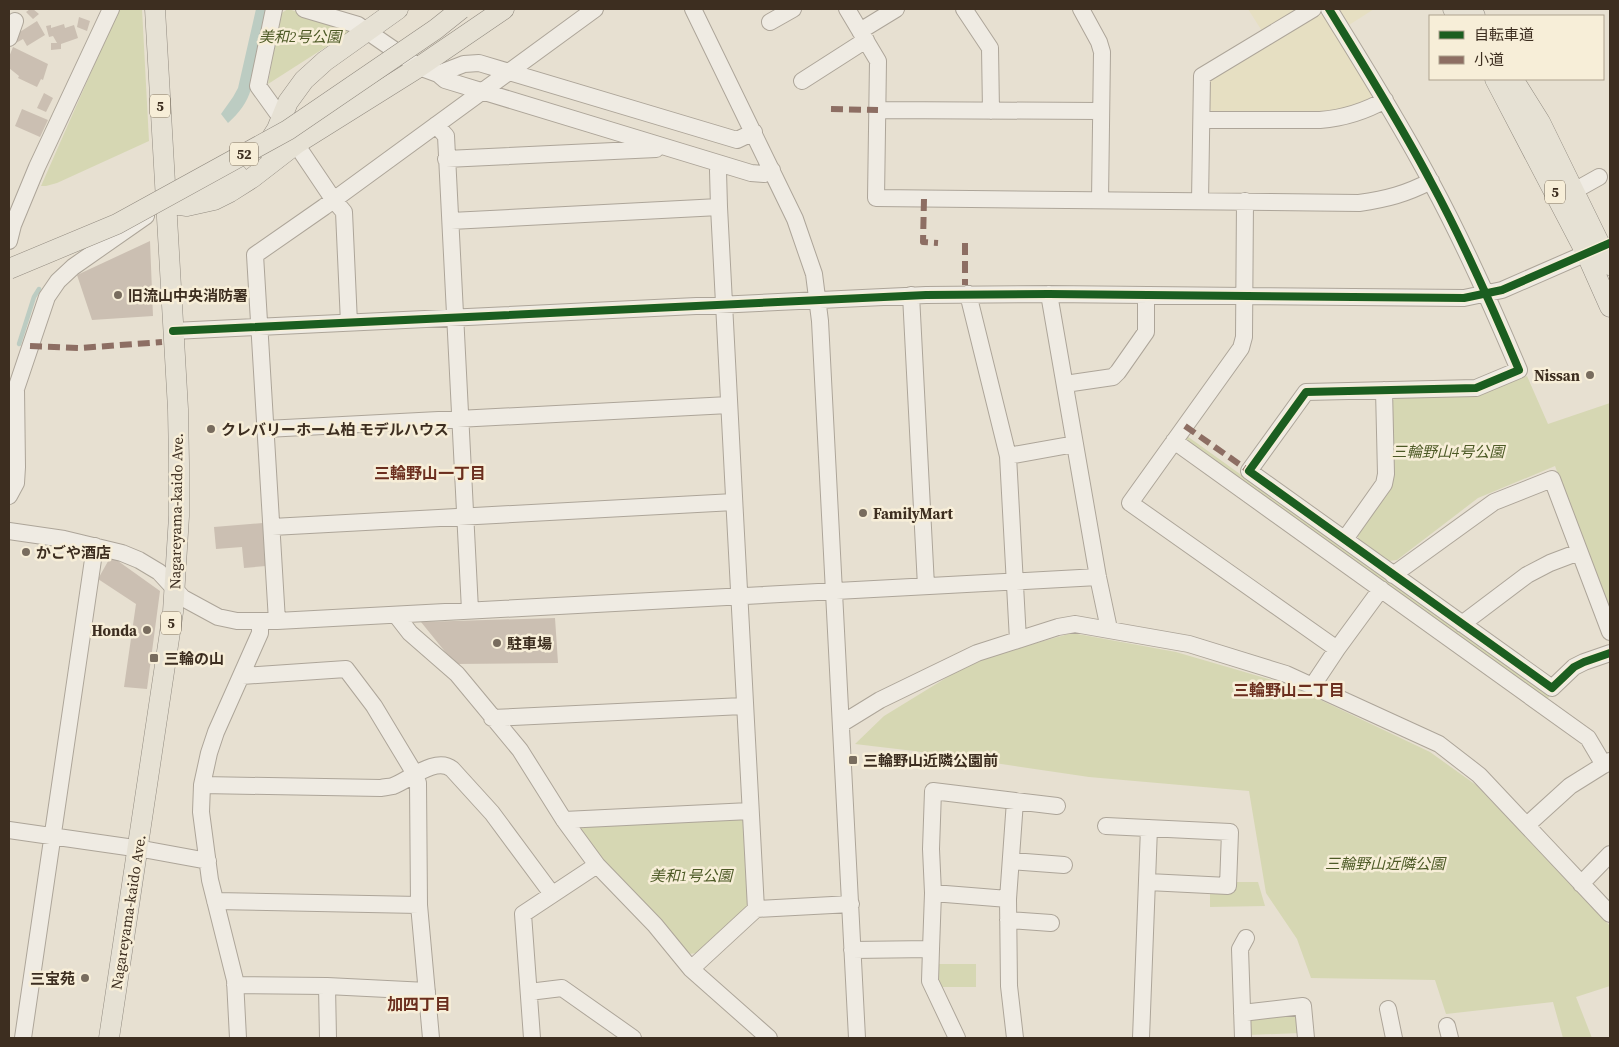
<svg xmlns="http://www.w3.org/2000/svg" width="1619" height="1047" viewBox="0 0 1619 1047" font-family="'Source Serif 4','Noto Sans JP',serif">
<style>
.farmland{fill:#e6dfc2}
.green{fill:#d6d7b3}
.water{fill:#bcccc2}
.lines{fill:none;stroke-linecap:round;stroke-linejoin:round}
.stream{stroke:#bcccc2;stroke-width:4.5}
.building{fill:#cbbfb2}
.minor-casing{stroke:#ada599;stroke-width:18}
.major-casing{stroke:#928b80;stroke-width:21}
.minor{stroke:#efebe3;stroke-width:16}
.major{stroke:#e6e1d4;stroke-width:20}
.major-bridge-casing{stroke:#928b80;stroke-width:21;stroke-linecap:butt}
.major-bridge{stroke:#e6e1d4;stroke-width:20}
.quiet{stroke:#8d6e63;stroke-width:6;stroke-dasharray:12 6;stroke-linecap:butt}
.cycleway-casing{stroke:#f7eed8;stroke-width:11}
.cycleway{stroke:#1b5e20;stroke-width:8}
.poi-dot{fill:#786c5e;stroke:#f7eed8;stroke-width:2}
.labels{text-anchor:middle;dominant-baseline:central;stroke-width:5;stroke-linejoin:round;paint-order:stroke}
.shield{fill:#f7eed8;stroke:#756857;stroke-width:1}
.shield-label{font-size:14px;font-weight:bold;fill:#3d2e20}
.park-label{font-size:15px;font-style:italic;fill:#4d5a26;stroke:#f7eed8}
.poi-label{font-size:15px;font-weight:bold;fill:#3d2e20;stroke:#f7eed8;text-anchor:start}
.street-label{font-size:15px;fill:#3d2e20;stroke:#f7eed8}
.neighbourhood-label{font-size:16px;font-weight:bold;fill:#6b2e1e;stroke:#f7eed8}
</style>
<rect width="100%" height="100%" fill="#e7e0d1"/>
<path class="farmland" d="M1248,9h50l-36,22z
M1339,9h35l-25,16z
M1325,14l47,77 -2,10 -33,11 -123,1 -5,-5v-25l4,-7 100,-59z"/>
<path class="green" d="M119,9h23l7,132 -92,42 -11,3h-5z
M288,9l66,20 -86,55 12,-70z
M1527,376l21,48 62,-21v210l-55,-147 -77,32 -81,62 -8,1 -30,-21 -2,-5 34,-50 1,-84 5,-5h79z
M1187,436l363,260 -4,4 -360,-258z
M1072,633l104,19 113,33 141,67 46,33 134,141v60l-34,11 16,41h-29l-10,-36 -107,12 -11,-34 -124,-2 -14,-39 -31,-46 -17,-102 -160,-14 -175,-26 -59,-7 29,-28 75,-46 15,-7 41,-14z
M738,815l5,6 7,81 -4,9 -47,42 -11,1 -109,-122 3,-8z
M1235,882h23l7,24 -55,1v-15l24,1z
M938,964h38v23h-35l-3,-7z
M1295,1013l4,4 2,16 -52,2 -1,-14 4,-4z"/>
<path class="water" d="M256,9h10l-15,80c-4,14 -12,24 -23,34l-7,-9 12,-17 5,-9z"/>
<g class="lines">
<path class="stream" d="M19,344l15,-47 5,-8"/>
</g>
<path class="building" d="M30,9h3l6,5 -6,5 -7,-7z
M79,17l11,4 -3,10 -10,-4z
M37,21l8,14 -18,11 -4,-7 -7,4 -4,-6z
M64,24l1,4 9,-3 4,13 -17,6v5l-10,1v-7h6l-4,-7 -4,1 -3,-11 5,-1v3z
M13,47l35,17 -5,16 -2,-1 -4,8 -19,-9 1,-2 -10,-8v-11z
M44,93l9,5 -7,14 -9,-4z
M22,109l26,11 -8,17 -25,-11z
M150,241l3,75 -61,4 -15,-45z
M263,523l3,43 -22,2 -2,-21 -26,2 -2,-22z
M111,556l49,35 -13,98 -23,-2 12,-83 -38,-25z
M555,618l3,45 -103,1 -34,-42z"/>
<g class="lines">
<g class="minor-casing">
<path id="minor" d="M274,9l-16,77 23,32
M304,9l54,16 61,42 19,7 7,6 306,93 13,1 8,-4
M693,9l102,210 19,55 6,47 37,717
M847,9l31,52 -2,137 483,5c28,-4 47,-9 72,-22
M964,9l26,39 1,63
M1081,9l18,33 3,10 -2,148
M1329,9c35,57 71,114 102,173 33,61 61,124 88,188l-43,18 -170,4 -57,79 303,217 22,-21 10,-5 26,-9
M770,22l23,-13
M860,31l36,-22
M9,38l6,-17
M438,74l26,-10 15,-1 258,77 17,-8
M802,81l64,-41
M878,110l222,1
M1202,120h118c24,-2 44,-8 65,-20
M436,125l10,11 24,474
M296,144l37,55 11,13 5,111
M446,159l210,-10
M720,164l-2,7 1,36c13,234 23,468 37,702
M1574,191l25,-14
M1200,201l2,-125 111,-67
M1245,201l-1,136 -3,11 -111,155 207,146
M451,221l268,-14
M9,241l4,-16 24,-58 74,-158
M968,294l40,162 10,184
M1049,294l49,283 11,52
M911,295l15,291
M173,331l753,-36 123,-1 415,4 38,-8 94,-41
M1065,384l48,-7 5,-5 28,-40v-37
M266,429l463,-24
M1174,441l414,297 16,27
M1008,456l67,-12
M9,496l7,-13 1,-16 -1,-78 31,-92 11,-16 15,-14 73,-51
M272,527l462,-25
M9,531l55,8 58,14 17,7 20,12 24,26 35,19 19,4h40l821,-44
M1345,539l39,-55 2,-10 -2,-84
M1393,575l101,-73 58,-23 58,153
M396,615l14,18 47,41 63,76 44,70 33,45 58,60 36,44 78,69
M277,621l-22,-366 69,-48 271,-198
M1462,624l65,-49 23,-12 29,-11
M242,676l104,-7 28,37 41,68 3,9 1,122 12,133
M1313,685l24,-36 44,-60
M492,718l251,-12
M841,724l39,-24 97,-47 81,-26 17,-3 114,20 97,30 153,70 40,31 131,139
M202,785l179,3c4,-1 8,-1 12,-2 16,-6 43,-30 59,-17l40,44 60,81
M1015,801l42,5
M564,820l186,-9
M1527,825l43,-39 40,-25
M1106,826l124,6 -2,54 -80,-4
M9,830l139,20 60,11
M1011,861l53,4
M1581,884l29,-30
M933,893l75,6 1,87 6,52
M215,901l204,4
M1008,920l43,3
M931,949l2,-56 -2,-44 2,-58 82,10 -7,98
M852,950l79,-1 -1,32 27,57
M691,969l65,-60 95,-5
M235,985l92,1 100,5
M327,986l1,52
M529,992l33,-4 71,50
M1388,1009l6,29
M1242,1013l61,-7 3,32
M1447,1026l3,12
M23,1038l72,-492
M238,1038l-3,-58 -25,-100 -9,-68 1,-27 7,-32 7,-21 44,-99v-11
M532,1038l-9,-124 74,-49
M1141,1038l8,-210
M1243,1038l-3,-89 6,-11"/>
</g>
<g class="major-casing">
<path id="major" d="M1453,9l5,7
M1471,9l4,7
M1495,79l91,174 24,54
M1513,79l27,43 70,143
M265,148l12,-19 11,-27 16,-22 21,-19 73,-52
M180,193l5,-3 31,-5 21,-11
M166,203l21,3 27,-6 16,-8 22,-14 44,-34 123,-77 85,-58
M109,1038l64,-426 6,-96v-53l-1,-54 -23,-400"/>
</g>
<use href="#minor" class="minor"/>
<use href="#major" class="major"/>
<g class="major-bridge-casing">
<path id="major-bridge" d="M9,269l108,-45 171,-94 148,-101 25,-20"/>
</g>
<use href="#major-bridge" class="major-bridge"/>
<path class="quiet" d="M831,109l47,1
M924,199l-1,43 15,1
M965,243v42
M30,346l50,2 82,-6
M1185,426l64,45"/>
<g class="cycleway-casing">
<path id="cycleway" d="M1329,9c35,57 71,114 102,173 33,61 61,124 88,188l-43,18 -170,4 -57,79 303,217 22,-21 10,-5 26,-9
M173,331l753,-36 123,-1 415,4 38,-8 108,-47"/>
</g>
<use href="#cycleway" class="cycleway"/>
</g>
<g class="poi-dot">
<circle cx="118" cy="295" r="5"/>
<circle cx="1590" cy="375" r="5"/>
<circle cx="211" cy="429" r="5"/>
<circle cx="863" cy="513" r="5"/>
<circle cx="26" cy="552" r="5"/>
<circle cx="147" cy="630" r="5"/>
<circle cx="497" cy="643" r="5"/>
<rect x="149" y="653" width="10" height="10" rx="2.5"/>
<rect x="848" y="755" width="10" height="10" rx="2.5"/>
<circle cx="85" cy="978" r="5"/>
</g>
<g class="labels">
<g class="shield">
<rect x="150" y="94.5" width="20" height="23" rx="4"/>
<rect x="230" y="142.5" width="28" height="23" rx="4"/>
<rect x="1545" y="180.5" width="20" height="23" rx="4"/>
<rect x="161" y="611.5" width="20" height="23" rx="4"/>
</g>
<g class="shield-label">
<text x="160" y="106">5</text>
<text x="244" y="154">52</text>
<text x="1555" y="192">5</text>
<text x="171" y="623">5</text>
</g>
<g class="park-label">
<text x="300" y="36">美和2号公園</text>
<text x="1448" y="451">三輪野山4号公園</text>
<text x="1385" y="863">三輪野山近隣公園</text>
<text x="691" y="875">美和1号公園</text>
</g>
<g class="poi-label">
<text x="128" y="295">旧流山中央消防署</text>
<text x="1580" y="375" text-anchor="end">Nissan</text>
<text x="221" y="429">クレバリーホーム柏 モデルハウス</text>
<text x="873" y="513">FamilyMart</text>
<text x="36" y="552">かごや酒店</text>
<text x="137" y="630" text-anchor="end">Honda</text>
<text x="507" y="643">駐車場</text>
<text x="164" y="658">三輪の山</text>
<text x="863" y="760">三輪野山近隣公園前</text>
<text x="75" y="978" text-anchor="end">三宝苑</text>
</g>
<g class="street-label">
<text transform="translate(176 511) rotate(-89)">Nagareyama-kaido Ave.</text>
<text transform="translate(128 912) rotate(-81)">Nagareyama-kaido Ave.</text>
</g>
<g class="neighbourhood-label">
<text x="430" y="473">三輪野山一丁目</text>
<text x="1289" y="690">三輪野山二丁目</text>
<text x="419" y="1004">加四丁目</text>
</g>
</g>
<rect width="1619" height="1047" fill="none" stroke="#3d2e20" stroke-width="20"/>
<rect x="1429" y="15" width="175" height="65" fill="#f7eed8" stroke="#ada18e"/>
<rect x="1439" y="31" width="25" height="8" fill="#1b5e20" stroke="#ada18e"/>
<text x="1474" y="40" font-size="15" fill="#3d2e20">自転車道</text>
<rect x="1439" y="56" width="25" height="8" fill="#8d6e63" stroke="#ada18e"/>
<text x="1474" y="65" font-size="15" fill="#3d2e20">小道</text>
</svg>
